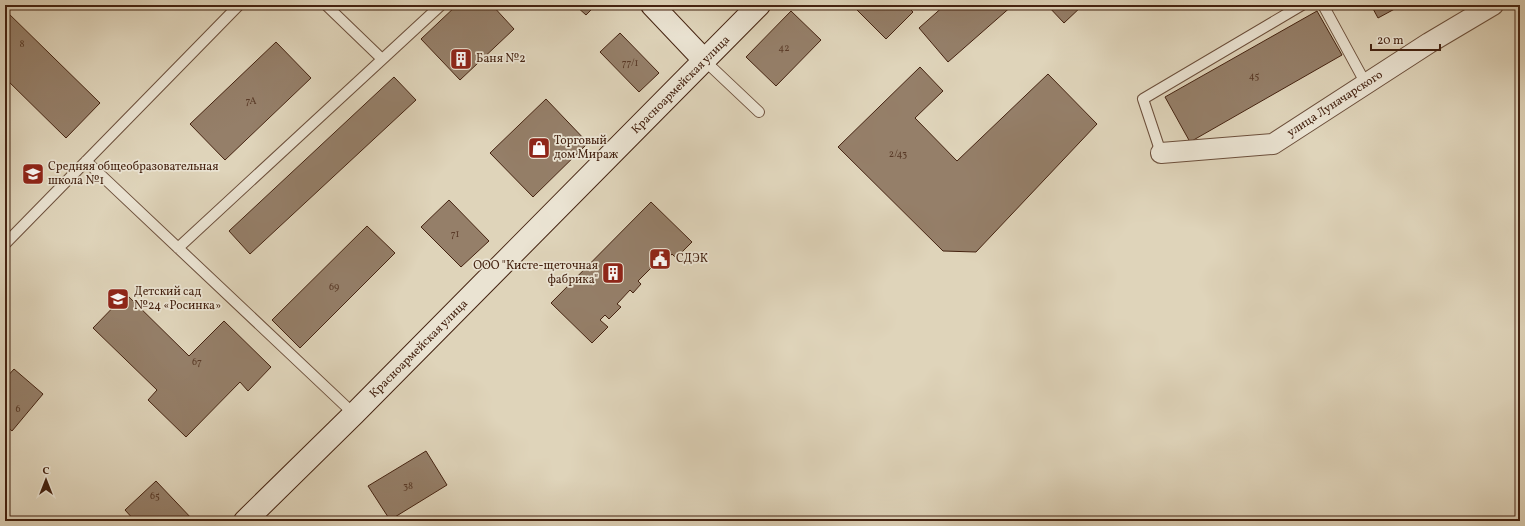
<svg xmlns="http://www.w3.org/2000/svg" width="1525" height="526" viewBox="0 0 1525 526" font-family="Vollkorn,serif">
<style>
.building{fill:#957f69;stroke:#452311}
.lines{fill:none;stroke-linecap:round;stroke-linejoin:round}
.lane-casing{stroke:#6c4f3b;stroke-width:12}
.street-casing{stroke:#6c4f3b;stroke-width:22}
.secondary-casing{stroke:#452311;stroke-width:24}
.lane{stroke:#eae3d2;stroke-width:10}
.street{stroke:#eae3d2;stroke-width:20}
.secondary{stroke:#eae3d2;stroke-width:22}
.labels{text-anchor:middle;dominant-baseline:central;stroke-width:3.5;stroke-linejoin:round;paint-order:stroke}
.number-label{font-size:10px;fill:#593a27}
.poi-label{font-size:12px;fill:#452311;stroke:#eae3d2;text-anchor:start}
.street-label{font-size:12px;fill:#452311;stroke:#eae3d2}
</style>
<rect width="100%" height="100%" fill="#dfd4ba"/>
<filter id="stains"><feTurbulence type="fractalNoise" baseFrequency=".005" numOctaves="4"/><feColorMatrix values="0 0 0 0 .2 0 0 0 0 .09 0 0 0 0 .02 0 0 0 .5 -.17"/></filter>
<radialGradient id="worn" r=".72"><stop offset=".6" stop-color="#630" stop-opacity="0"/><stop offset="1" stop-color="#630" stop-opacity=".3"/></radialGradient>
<path class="building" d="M457,5h35l22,24 -54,51 -39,-41z
M575,5h21l-10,10z
M852,5h54l7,7 -27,27z
M945,5h68l-65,57 -29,-34z
M1047,5h36l-19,18z
M1371,5h31l-24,13z
M5,10l95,93 -34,35 -61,-60z
M791,11l30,29 -45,46 -30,-29z
M1317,11l25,44 -152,87 -25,-45z
M620,33l39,40 -20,19 -39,-40z
M276,42l35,36 -86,82 -35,-36z
M920,67l23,24 -28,27 42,43 91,-87 49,50 -121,128 -33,-1 -105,-104z
M394,77l22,23 -166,154 -21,-23z
M546,99l42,44 -55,54 -43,-44z
M449,200l40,41 -28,26 -40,-40z
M651,202l41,40 -16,16 -4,-4 -10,11 -4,-4 -20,20 3,3 -8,9 -3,-3 -13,14 4,3 -12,12 -4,-4 -5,5 8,7 -16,16 -41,-40z
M367,226l28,27 -95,95 -28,-28z
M126,294l63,62 35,-35 47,46 -23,24 -8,-9 -54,55 -38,-37 9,-10 -64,-62z
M14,369l29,25 -31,37 -7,-6v-46z
M426,451l21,34 -57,35 -22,-34z
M156,481l38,40h-59l-10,-11z"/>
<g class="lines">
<g class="lane-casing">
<path id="lane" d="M326,5l56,54
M1323,5l43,79
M705,61l54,51
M1161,153l-18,-54 159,-94
M86,161l268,253
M5,244l234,-239
M178,248l263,-243"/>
</g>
<g class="street-casing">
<path id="street" d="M1161,153l112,-9 156,-101 64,-38"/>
</g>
<g class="secondary-casing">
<path id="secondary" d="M652,5l53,56
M245,521l109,-107 405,-409"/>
</g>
<use href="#lane" class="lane"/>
<use href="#street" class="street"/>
<use href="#secondary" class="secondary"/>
</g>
<defs>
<g id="building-square" transform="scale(1.15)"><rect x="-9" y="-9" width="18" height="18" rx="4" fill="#8f2418" stroke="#eae3d2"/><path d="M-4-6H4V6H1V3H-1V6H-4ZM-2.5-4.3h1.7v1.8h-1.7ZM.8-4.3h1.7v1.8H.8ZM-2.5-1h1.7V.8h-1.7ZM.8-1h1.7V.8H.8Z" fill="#fff"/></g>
<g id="shop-square" transform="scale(1.15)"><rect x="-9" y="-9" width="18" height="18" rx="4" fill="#8f2418" stroke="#eae3d2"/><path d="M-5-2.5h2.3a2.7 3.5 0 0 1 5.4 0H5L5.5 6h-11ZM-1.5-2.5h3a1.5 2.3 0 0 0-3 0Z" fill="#fff"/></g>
<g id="school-square" transform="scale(1.15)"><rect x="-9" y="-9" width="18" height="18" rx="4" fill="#8f2418" stroke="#eae3d2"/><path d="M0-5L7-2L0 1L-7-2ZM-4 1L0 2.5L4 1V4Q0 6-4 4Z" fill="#fff"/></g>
<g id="civic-square" transform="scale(1.15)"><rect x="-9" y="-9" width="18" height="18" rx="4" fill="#8f2418" stroke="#eae3d2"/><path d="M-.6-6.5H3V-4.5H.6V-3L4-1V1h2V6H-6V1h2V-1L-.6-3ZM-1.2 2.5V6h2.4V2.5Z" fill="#fff"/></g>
</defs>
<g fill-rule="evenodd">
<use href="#building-square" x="461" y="59"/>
<use href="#shop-square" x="539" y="148"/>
<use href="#school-square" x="33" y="174"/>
<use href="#civic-square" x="660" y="259"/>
<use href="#building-square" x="613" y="273"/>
<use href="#school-square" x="118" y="299"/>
</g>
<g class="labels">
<g class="number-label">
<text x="22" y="44">8</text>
<text x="784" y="48">42</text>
<text x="630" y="63">77/1</text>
<text x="1254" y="76">45</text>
<text x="251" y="101">7А</text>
<text x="898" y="154">2/43</text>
<text x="455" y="234">71</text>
<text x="334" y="287">69</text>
<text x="197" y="362">67</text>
<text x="18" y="409">6</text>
<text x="408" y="486">38</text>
<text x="155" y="496">65</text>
</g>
<g class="poi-label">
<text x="476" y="59">Баня №2</text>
<text x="554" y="141">Торговый<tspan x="554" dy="14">дом Мираж</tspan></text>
<text x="48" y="167">Средняя общеобразовательная<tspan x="48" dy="14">школа №1</tspan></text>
<text x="676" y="259">СДЭК</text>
<text x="598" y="266" text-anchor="end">ООО "Кисте-щеточная<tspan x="598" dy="14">фабрика"</tspan></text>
<text x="134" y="292">Детский сад<tspan x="134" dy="14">№24 «Росинка»</tspan></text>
</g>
<g class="street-label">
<text transform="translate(681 85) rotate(-45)">Красноармейская улица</text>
<text transform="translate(1335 104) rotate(-33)">улица Луначарского</text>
<text transform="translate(419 349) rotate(-45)">Красноармейская улица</text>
</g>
</g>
<rect width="1525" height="526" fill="none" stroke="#dfd4ba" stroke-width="20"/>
<rect x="6" y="6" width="1513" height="514" fill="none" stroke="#452311" stroke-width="2"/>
<rect x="10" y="10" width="1505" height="506" fill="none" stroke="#452311"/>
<g transform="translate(46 480)" stroke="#eae3d2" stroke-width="3" paint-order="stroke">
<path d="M0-3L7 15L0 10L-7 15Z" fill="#452311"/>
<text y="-6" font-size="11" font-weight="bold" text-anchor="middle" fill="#452311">С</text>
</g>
<path d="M1371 44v6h69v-6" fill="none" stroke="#452311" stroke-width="2"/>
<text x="1377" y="44" font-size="12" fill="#452311" stroke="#eae3d2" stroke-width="3" paint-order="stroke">20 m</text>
<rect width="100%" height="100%" filter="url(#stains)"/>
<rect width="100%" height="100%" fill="url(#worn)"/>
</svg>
